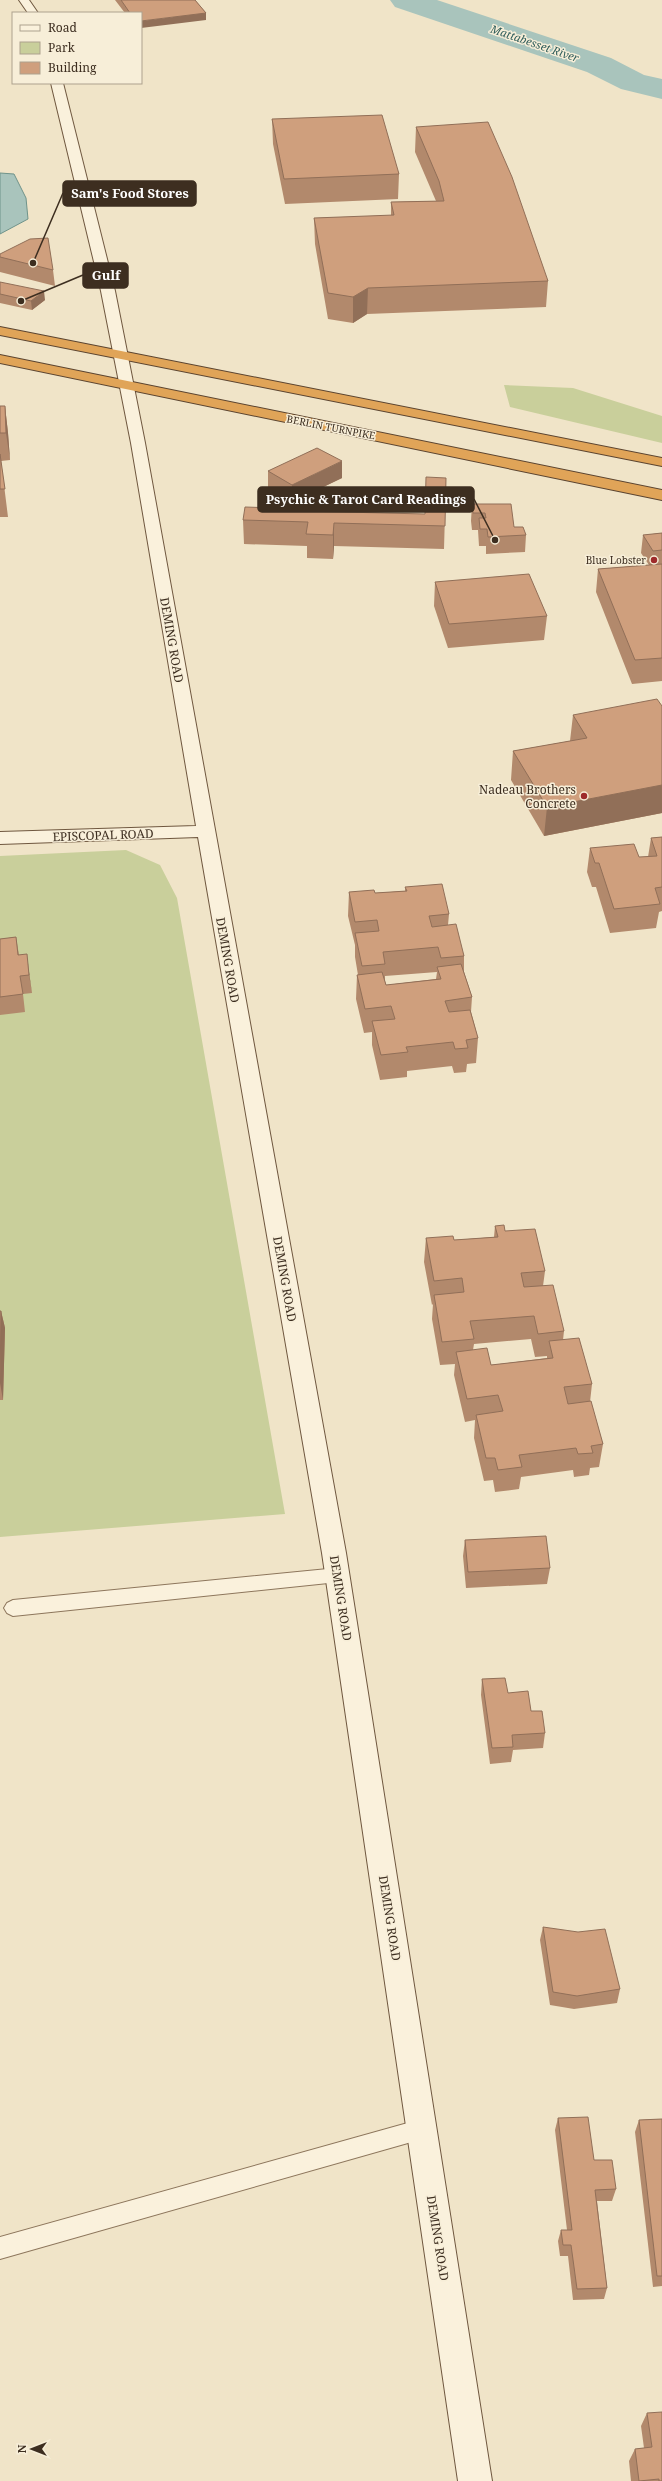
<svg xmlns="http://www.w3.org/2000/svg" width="662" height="2481" viewBox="0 0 662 2481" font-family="'Noto Serif',serif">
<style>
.green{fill:#c9cf9b}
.water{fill:#a9c4bc;stroke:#6f938a}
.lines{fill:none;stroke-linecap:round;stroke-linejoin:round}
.river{fill:#a9c4bc;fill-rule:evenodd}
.lane-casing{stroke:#8d765c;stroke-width:2}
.secondary-casing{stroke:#6f573f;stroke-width:2}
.highway-casing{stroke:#5b4430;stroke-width:2}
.lane{fill:#faf1dc;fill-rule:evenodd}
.secondary{fill:#faf1dc;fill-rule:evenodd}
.highway{fill:#e0a458;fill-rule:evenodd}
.wall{fill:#b2896c;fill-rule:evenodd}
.shaded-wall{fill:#916f58}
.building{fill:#cf9f7d;stroke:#916f58}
.poi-dot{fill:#9e2a2b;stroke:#f7eed8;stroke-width:1.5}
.labels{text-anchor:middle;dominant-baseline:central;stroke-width:3;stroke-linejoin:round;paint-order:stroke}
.far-street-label{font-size:10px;fill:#3d2e20;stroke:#f7eed8}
.far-poi-label{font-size:10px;fill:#3d2e20;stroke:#f7eed8;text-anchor:end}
.far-water-label{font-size:11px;font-style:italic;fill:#2f5d5a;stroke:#f7eed8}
.street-label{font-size:12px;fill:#3d2e20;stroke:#f7eed8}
.poi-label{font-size:12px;fill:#3d2e20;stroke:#f7eed8;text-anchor:end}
.leader{fill:none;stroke:#3d2e20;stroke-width:1.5}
.callout-dot{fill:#3d2e20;stroke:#f7eed8;stroke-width:1.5}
.callout{fill:#3d2e20;stroke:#3d2e20;stroke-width:1.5}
.callout-label{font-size:13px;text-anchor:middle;font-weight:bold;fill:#fff}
</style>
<rect width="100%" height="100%" fill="#f0e4c8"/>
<path class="green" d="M504,385l69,3 89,28v27l-152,-36z
M126,850l34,15 17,33 108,616 -285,23v-681z"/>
<path class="water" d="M0,173l14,1 12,24 2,21 -28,15z"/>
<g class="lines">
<path class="river" d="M390,0h47l174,58 33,17 18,4v20l-41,-10 -34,-17 -192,-65z"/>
<g class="lane-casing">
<path id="lane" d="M338,1568l6,2 3,5 -3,5 -6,2 -325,34 -6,-3 -3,-5 3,-5 6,-3z
M422,2119l7,3 3,7 -3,7 -7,3 -422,120v-22z"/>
</g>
<g class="secondary-casing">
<path id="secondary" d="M19,0h10l9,13h-10z
M51,83h12l52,208 30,152 201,1110 146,928h-34l-136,-928 -124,-716 -198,7v-12l196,-6 -65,-383 -30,-152z"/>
</g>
<g class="highway-casing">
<path id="highway" d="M0,327l662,131v8l-662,-131z
M0,355l662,135v10l-662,-137z"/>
</g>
<use href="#lane" class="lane"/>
<use href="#secondary" class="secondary"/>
<use href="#highway" class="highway"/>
</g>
<path class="wall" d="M115,0h80l11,13v7l-65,-7h-16z
M272,119l127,55 -1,25 -113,5 -12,-60z
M416,127l132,154 -2,26 -179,7 -14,9 -25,-4 -13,-75 -1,-26 77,-2v-14l45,-1 -21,-49z
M0,254l53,16 2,16 -55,-14z
M0,282l45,18 -13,10 -32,-7z
M0,406h5l3,27 2,27 -9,1 7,56h-8z
M268,471l74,7 -50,24 -24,-14z
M446,478l-2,71 -110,-3 -1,13 -26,-1v-12l-63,-2 -1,-24 60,-9 122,3z
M472,504l42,23 12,8 -1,17 -39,2v-8h-7l-1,-16h-6l-1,-9z
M662,533v148l-30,3 -36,-92 2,-23 51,-4 -8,-12 2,-18z
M435,582l112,34 -3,24 -96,8 -14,-42z
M662,706v107l-118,23 -33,-56 2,-29 57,-10 3,-26z
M662,837v74l-3,1 -3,16 -46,5 -14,-46h-4l-5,-15 3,-24 49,9h9l3,-19z
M405,887l44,27 -1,11 16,31v16l8,25 -1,15 7,26 -2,25 -9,1 -1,8 -12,1 -2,-7 -45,5v6l-27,3 -8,-35v-13l-8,1 -8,-34 1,-24h1l-3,-18v-12l-7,-29 1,-24 26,1 30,-2zM437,972l-1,7 -50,6 -1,-4v-5z
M16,937l3,18 10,17 3,21 -9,1 2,18 -25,3v-76z
M495,1226l10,5 40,40 -2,15 21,45 -1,9 29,44 -2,18 13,42 -4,23 -9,1 -1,7 -15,2 -1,-7 -52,7 -2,12 -24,3 -2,-12 -9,1 -10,-43 1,-18 -10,2 -11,-47 1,-11 -15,1 -8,-46 1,-15 -1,1 -8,-43 2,-24 28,2 40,-3zM531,1339l4,18 12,-1v2l-56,7 -18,-15 1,-6z
M0,1311h1l4,17 -2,72h-3z
M465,1540l85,28 -3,16 -81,4 -3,-32z
M482,1679l26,14 23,18 14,22 -2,15 -30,2 -2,12 -21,2 -9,-69z
M543,1927l77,62 -3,14 -43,6 -24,-4 -10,-65z
M558,2118l36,42 22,29 -4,12h-15l10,87 -3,11 -31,1 -5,-44h-8l-2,-15 3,-11h6l-12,-100z
M662,2119v167l-9,1 -18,-155 4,-12z
M647,2413l15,68h-31l-2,-20 6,-12 9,-1 -3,-22z"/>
<path class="shaded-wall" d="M206,13v7l-65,8v-7z
M368,288l-1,26 -14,9v-26z
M44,291l1,9 -13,10 -1,-9z
M5,406l3,27 2,27 -4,-27z
M342,461v17l-50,24v-17z
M334,523v23l-1,13v-24z
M662,785v28l-118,23 3,-29z
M27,954l2,18 3,21 -3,-18z
M1,1311l4,17 -2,72 -3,-17z"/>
<path class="building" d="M121,0h74l11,13 -65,8v-8h-11z
M382,115l17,59 -115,5 -12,-60z
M488,122l24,55 36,104 -180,7 -15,9 -25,-4 -14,-75 80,-3 -3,-13 53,-1 -5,-20 -23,-54z
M48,238l5,32 -53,-13v-3l30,-15z
M0,282l44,9 -13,10 -31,-7z
M0,406h5l1,27h-6z
M317,448l25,13 -50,24 -24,-14z
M0,454l5,35h-5z
M426,477l20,1 -1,48 -111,-3 -1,12 -27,-1 2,-12 -65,-2 2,-13 58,2 -1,2 123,3z
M472,504h39l3,23h9l3,8 -38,2 -1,-8h-7l-1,-11h7l-1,-5h-12z
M662,533v17l-9,1 -10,-16z
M662,564v94l-27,2 -37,-91z
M529,574l18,42 -98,8 -14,-42z
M657,699l5,7v79l-115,22 -34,-56 74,-13 -14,-23z
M662,837v50l-7,1 5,16 -46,5 -15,-46h-4l-5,-15 44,-4 5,13 18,-1 -6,-18z
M442,884l7,30 -20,2 3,11 24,-3 8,32 -23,2 -3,-11 -55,5 2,12 -23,2 -7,-33 24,-2 -2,-11 -22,2 -6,-30 25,-2 1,3 32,-2 -2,-4z
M16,937l2,18 9,-1 2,21 -9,1 3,18 -23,3v-58z
M461,964l11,33 -27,4 4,11 21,-2 8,28 -12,2 2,8 -13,1 -2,-7 -47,5 2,5 -27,3 -9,-34 23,-2 -4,-13 -26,3 -8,-34 25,-3 4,13 55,-6 -4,-12z
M504,1225l1,6 30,-2 10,42 -24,2 3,14 29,-2 11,46 -26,3 -4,-18 -64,5 4,18 -32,3 -8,-47 30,-3 -2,-14 -28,3 -8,-43 27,-2 1,4 44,-3 -3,-11z
M0,1311h1l-1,71z
M579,1338l13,46 -28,3 4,17 23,-3 12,43 -12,2 2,7 -15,1 -2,-6 -57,7 3,12 -24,3 -3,-12h-9l-10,-43 27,-4 -5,-16 -31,4 -11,-47 31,-4 4,17 62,-7 -4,-17z
M546,1536l4,32 -82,4 -3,-32z
M505,1678l3,15 20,-2 3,20h11l3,22 -33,2 1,12 -21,1 -10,-69z
M543,1927l35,5 27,-3 15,60 -43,7 -24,-4z
M588,2117l6,43h18l4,29 -21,1 12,98 -30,1 -6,-44h-8l-2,-15h11l-14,-112z
M662,2119v157h-5l-18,-156z
M662,2412v69h-3v-2l-20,2 -4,-32 17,-2 -5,-34z"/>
<g class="poi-dot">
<circle cx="654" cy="560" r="4"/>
<circle cx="584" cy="796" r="4"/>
</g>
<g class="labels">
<g class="far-street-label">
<text transform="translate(331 427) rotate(11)">BERLIN TURNPIKE</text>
</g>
<g class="far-poi-label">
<text x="646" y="560">Blue Lobster</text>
</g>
<g class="far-water-label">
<text transform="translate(535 43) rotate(19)">Mattabesset River</text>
</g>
<g class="street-label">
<text transform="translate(172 640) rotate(80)">DEMING ROAD</text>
<text transform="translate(103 835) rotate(-2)">EPISCOPAL ROAD</text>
<text transform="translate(228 960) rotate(80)">DEMING ROAD</text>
<text transform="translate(285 1279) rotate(80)">DEMING ROAD</text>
<text transform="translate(341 1598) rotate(81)">DEMING ROAD</text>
<text transform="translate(390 1918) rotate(81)">DEMING ROAD</text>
<text transform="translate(438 2238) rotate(81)">DEMING ROAD</text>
</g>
<g class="poi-label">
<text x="576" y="789">Nadeau Brothers<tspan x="576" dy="14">Concrete</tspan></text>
</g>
</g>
<path class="leader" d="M33 263L63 193M21 301L83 275M495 540L474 499"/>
<g class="callout-dot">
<circle cx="33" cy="263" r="4"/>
<circle cx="21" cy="301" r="4"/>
<circle cx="495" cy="540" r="4"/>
</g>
<g class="callout">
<rect x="63" y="181" width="133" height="25" rx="4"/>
<rect x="83" y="263" width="45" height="25" rx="4"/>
<rect x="258" y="487" width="216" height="25" rx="4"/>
</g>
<g class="callout-label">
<text x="130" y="198">Sam's Food Stores</text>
<text x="106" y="280">Gulf</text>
<text x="366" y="504">Psychic &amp; Tarot Card Readings</text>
</g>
<rect x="12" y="12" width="130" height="72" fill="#f7eed8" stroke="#ada18e"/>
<rect x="20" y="25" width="20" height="6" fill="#faf1dc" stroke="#ada18e"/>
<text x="48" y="32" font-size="12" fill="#3d2e20">Road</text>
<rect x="20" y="42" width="20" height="12" fill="#c9cf9b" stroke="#ada18e"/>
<text x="48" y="52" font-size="12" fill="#3d2e20">Park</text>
<rect x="20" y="62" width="20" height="12" fill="#cf9f7d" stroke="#ada18e"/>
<text x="48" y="72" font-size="12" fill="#3d2e20">Building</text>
<g transform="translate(32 2449) rotate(270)" stroke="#f7eed8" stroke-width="3" paint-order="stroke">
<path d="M0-3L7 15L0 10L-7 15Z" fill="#3d2e20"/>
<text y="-6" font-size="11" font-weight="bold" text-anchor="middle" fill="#3d2e20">N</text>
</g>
</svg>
